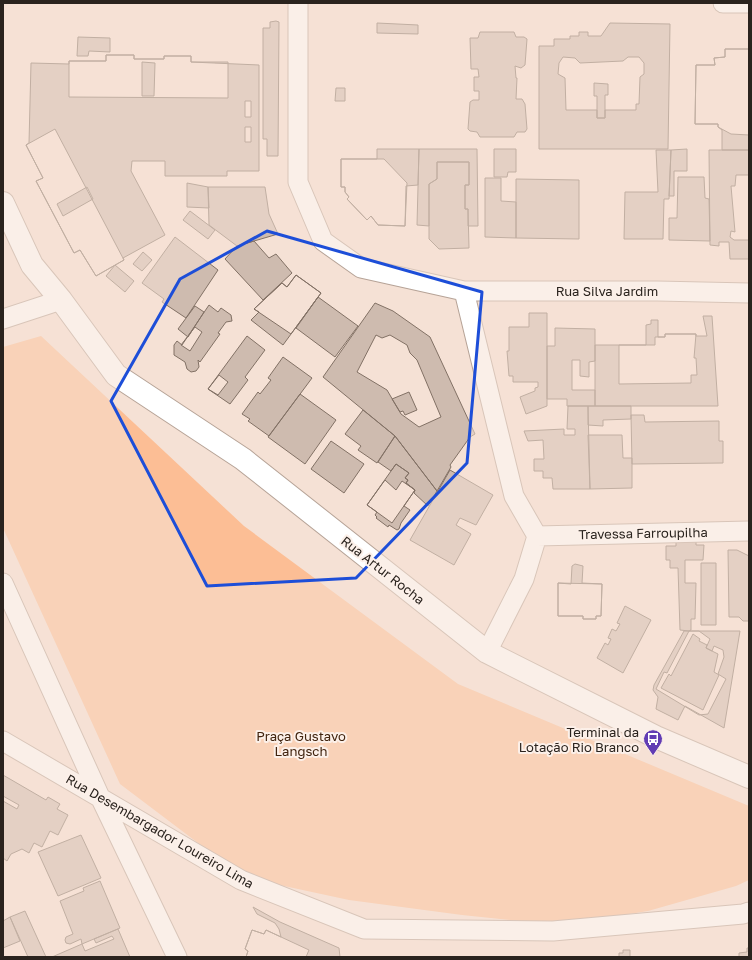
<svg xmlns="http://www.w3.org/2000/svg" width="752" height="960" viewBox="0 0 752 960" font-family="'Golos Text',sans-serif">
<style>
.green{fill:#fcbe95}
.building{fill:#cebbaf;stroke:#827165;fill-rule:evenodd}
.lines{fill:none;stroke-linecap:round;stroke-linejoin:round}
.minor-casing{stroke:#b6a397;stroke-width:21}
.tertiary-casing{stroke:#b6a397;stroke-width:24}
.minor{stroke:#fff;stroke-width:19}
.tertiary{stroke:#fff;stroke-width:22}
.marked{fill:none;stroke:#1d4ed8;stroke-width:3;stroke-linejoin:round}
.labels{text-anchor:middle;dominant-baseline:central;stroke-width:4;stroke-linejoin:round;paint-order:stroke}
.street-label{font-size:13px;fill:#2a231e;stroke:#fcf0e9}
.poi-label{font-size:13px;fill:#2a231e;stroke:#fcf0e9;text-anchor:end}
.park-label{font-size:13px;fill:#41240f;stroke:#fcf0e9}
</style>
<rect width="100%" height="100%" fill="#f5e1d5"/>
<path class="green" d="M41,336l203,190 214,158 291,122v74l-13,6 -88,25 -88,14 -98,-10 -113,-15 -106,-23 -123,-93 -117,-256v-181z"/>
<path class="building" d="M276,21l3,1 -1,134h-11v-17h-4v-111h7v-6z
M377,23l41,2v9l-41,-1z
M610,23l60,1 -2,125h-129v-103h15v-7h16v-3h9v-4h9v4h13z
M480,32h34l2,5h8l3,2 -2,26 -4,3 -6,-2 1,12h1l-1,21h6l3,5 2,25 -2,3h-8l-3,5h-34l-3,-5 -7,-1 -2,-2 2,-27 3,-2h6v-9h-5v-14h5l-1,-8h-7l-1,-31h8z
M78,37l32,1v14l-21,-1 -1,5h-11z
M725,49h24v101h-27v-20l-4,-3v-3h-23l1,-59h19l-1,-7 11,-1z
M725,49h24v86l-18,-1 -13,-7v-3h-23l1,-59h19l-1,-7 11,-1z
M106,55h28v4h30v-3h27v6l68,3v106h-32v5h-62v-15h-33l-1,10 34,64 -42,23 1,2 -28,16 -16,-26 -6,3 -38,-72 7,-3 -17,-33 3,-2 2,-80 38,1v-3h37zM245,101h6v16h-6zM245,127h6v15h-6z
M106,55h28v4h30v-3h27v6h37v36l-159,-1v-36h37z
M563,57l12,1 5,5 43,-2 5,-4h11l5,6v11l-4,3 -1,27h-3v6h-31v8h-8v-8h-31l-1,-32 -7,-4 1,-11z
M142,62l13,1 -1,33h-12z
M594,83l14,1v11h-3v23h-8v-22h-3z
M336,88h9v13h-10z
M55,129l69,131 -28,16 -16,-26 -6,3 -38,-72 7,-3 -17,-33z
M377,149h42l-1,36 -12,1 -1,40 -27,-1 -7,-9 -4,4 -20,-21 2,-2 -4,-5v-5h-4v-28h36z
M419,149h58l1,77h-10v-17h-3v-24h4v-23h-32v17l-8,5v42l-12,-1z
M494,149h22v23h-8l-1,5h-13z
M687,149v22h-13v25h-5l2,-46z
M656,150h15l-2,49h-5l-1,40h-39l1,-47h33z
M709,150h40v109h-19l-1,-17h-10v4l-9,-1z
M341,159h43l23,24 -2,43 -27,-1 -7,-9 -4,4 -20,-21 2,-2 -4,-5v-5h-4z
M437,162h32v23h-4v24h3l1,39 -30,1 -10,-10v-55l8,-5z
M736,175h13v65h-15l-4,-3 1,-6 4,1 -4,-46h4z
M678,177h26l1,21 4,1 1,42 -41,-1v-22h8z
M485,178h16v23l15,1v36l-31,-1z
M516,179l63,1v59l-63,-1z
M187,183l21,4 1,21 -22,-1z
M87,187l6,12 -30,17 -6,-12z
M208,187h57l4,27 9,20 -41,12 -28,-21z
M190,211l25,19 -7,9 -25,-19z
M175,237l43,33 -32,48 -24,-16 2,-3 -22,-16z
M254,241l15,17 7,-4 16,19 -29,27 -38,-41 12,-13z
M143,252l9,8 -10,11 -9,-7z
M115,265l19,16 -9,11 -19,-16z
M296,275l25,18 -30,41 -37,-25 28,-26 5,4z
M296,275l25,18 -38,52 -32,-25 8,-8 -5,-3 28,-26 5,4z
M318,297l40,29 -23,31 -39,-29z
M375,303l18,8 37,26 45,97 -5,3 -20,28 1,2 -14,24 -42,-55 -72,-59z
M209,305l9,7 3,-4 10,7 1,6 -6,1 -8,11 2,1 -20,28 -2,-2 1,7 -3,4 -5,1 -4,-3 -2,-7 -11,-7v-10l3,-4 5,4z
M195,306l9,6 -16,25 -10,-8z
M529,313h18v93l-21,8 -6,-17 15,-6v-3l3,-1v-5h-25v-6h-4l-2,-25h2v-24h20z
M703,316h9l6,90h-123v-61h51v-20l5,-1v-4h7v17h7v-3h31v2h11z
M195,327l7,5 -12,19 -9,-6z
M555,328l40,1v32l-6,1v15l-9,-1v-16h-8v30h23v16h-28v-7h-20v-53h8z
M665,334h31l-2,24h2l1,17h-6v8l-72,1v-39h36v-8h10z
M376,335l6,3 8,-3 17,10 3,8 7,7 24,57 -22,10 -18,-13 -14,-24 -30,-18z
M247,336l18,14 -20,27 3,3 -18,24 -22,-15z
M283,357l29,21 -43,58 -21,-15 2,-2 -8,-5 16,-22 2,2 11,-14 -3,-2z
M219,375l9,7 -10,13 -10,-6z
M409,392l8,18 -12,5 -2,-4 -3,1 -8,-13z
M300,394l36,26 -31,44 -37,-27z
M568,406h20l2,83h-37l-1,-11h-9v-7h-9v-12h10l-1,-19 -15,1 -4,-10 40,-2v6h11v-6h-8z
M588,406h43v13l-28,1v6l-15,-1z
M363,410l32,26 -18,27 -19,-13 3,-4 -16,-12z
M631,415h13l1,7 74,-1v20h4v22l-91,1z
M588,435h34l1,23h9v30l-42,1z
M395,436l42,55 -9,15 -14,-13 1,-3 -9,-7 2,-3 -3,-2 4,-5 -13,-9 -5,7 -13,-9z
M331,441l33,23 -20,29 -33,-24z
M396,464l13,9 -4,5 3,2 -2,3 9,7 -11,16 6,4 -9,13 -2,6 -2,1 -8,-5 -1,2 -12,-9 1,-1 -2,-2 2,-3 -10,-7z
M450,470l43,25 -17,30 -16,-7 -4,7 15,9 -17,31 -44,-25z
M385,480l11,10 6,-9 13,9 -23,33 -25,-18z
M676,538l20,1v6h8l-1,15h-18v23h11l-1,36h-4v11l-2,1 -9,-1 -2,-62h-8v-8h-4v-14h10z
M728,550h9l12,6v65h-6l-4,-4h-10z
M701,563h15v62h-15z
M575,564l8,2 -1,17 20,1 -1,32h-5v3h-13v-3h-25v-33l13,1 1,-18z
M558,583l44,1 -1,32h-5v3h-13v-3h-25z
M625,606l26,14 -28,53 -26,-15 8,-15 3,2 3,-6 -3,-1 4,-9 4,2 4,-7 -3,-1z
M684,631h56l-16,97 -39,-22 -7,14 -22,-11 2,-12 -5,-7 1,-5z
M689,631h10l11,8 -4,9 6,3 2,-5 9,4 1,7 -6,17 8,5 -18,35 -9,1 -43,-26 8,-17 3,1z
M693,634l7,5 -1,2 8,4 -1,3 12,6 -4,18 5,3 -16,35 -42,-22 8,-14 2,2z
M3,775l43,25 2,-3 12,7 -3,5 11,6 -10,20 -8,-4 -8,16 -8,-4 -5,10 -7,-4 -11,5 -4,7 -4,-3v-57l14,8 2,-4 -16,-9z
M81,835l20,43 -43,18 -20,-44z
M100,881l20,47 -38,16 -1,-5 -11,5 -4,-1 -1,-3 1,-3 7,-3 -13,-33 24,-10 -1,-3z
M253,907l27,15 59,26 1,9h-94l2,-6 -3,-2 7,-19 12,4 2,-4 15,7 -2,-8 -4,-6 -18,-9z
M25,911l21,46h-18l-18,-40z
M10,917l10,24 -17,7v-27z
M118,929l12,28h-78l30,-13 3,7 29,-12 -2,-3 -16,7 -2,-4z
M252,930l12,4 2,-4 43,20 -3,7h-60l2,-6 -3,-2z
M747,948h2v9h-10v-4l8,-1z
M623,950h7v7h-11v-4h4z"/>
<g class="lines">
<g class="minor-casing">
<path id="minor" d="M298,3v179l25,59 38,27 103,23h193l92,2
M723,3h26
M464,291l50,205 23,40 -13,43 -37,73
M3,319l58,-19
M537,536l212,-5
M3,583l97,214 77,160
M3,741l238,139 123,49 189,2 190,-17 6,-2"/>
</g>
<g class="tertiary-casing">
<path id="tertiary" d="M3,203l29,62 29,35 55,75 127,84 244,193 169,85 93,40"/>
</g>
<use href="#minor" class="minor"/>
<use href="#tertiary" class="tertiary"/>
</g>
<path d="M0 0H752V960H0ZM267,231l215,61 -15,171 -111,115 -149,8 -96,-185 69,-122z" fill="#f5e1d5" fill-opacity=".55" fill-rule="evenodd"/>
<path class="marked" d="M267,231l215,61 -15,171 -111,115 -149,8 -96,-185 69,-122z"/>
<defs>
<g id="bus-pin" transform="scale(1)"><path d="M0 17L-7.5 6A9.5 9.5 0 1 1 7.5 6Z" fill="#613cb4" stroke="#fcf0e9"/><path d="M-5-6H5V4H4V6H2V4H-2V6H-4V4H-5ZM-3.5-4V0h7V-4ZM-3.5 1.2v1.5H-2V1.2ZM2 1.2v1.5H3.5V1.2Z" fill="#fff"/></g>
</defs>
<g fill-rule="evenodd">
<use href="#bus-pin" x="653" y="739"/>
</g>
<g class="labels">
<g class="street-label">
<text x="607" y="291">Rua Silva Jardim</text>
<text transform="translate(643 533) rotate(-1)">Travessa Farroupilha</text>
<text transform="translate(383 570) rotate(38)">Rua Artur Rocha</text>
<text transform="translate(160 831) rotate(30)">Rua Desembargador Loureiro Lima</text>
</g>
<g class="poi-label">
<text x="639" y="732">Terminal da<tspan x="639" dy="15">Lotação Rio Branco</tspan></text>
</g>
<g class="park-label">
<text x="301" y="736">Praça Gustavo<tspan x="301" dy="15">Langsch</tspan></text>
</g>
</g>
<rect width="752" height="960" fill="none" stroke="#2a231e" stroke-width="8"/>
</svg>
